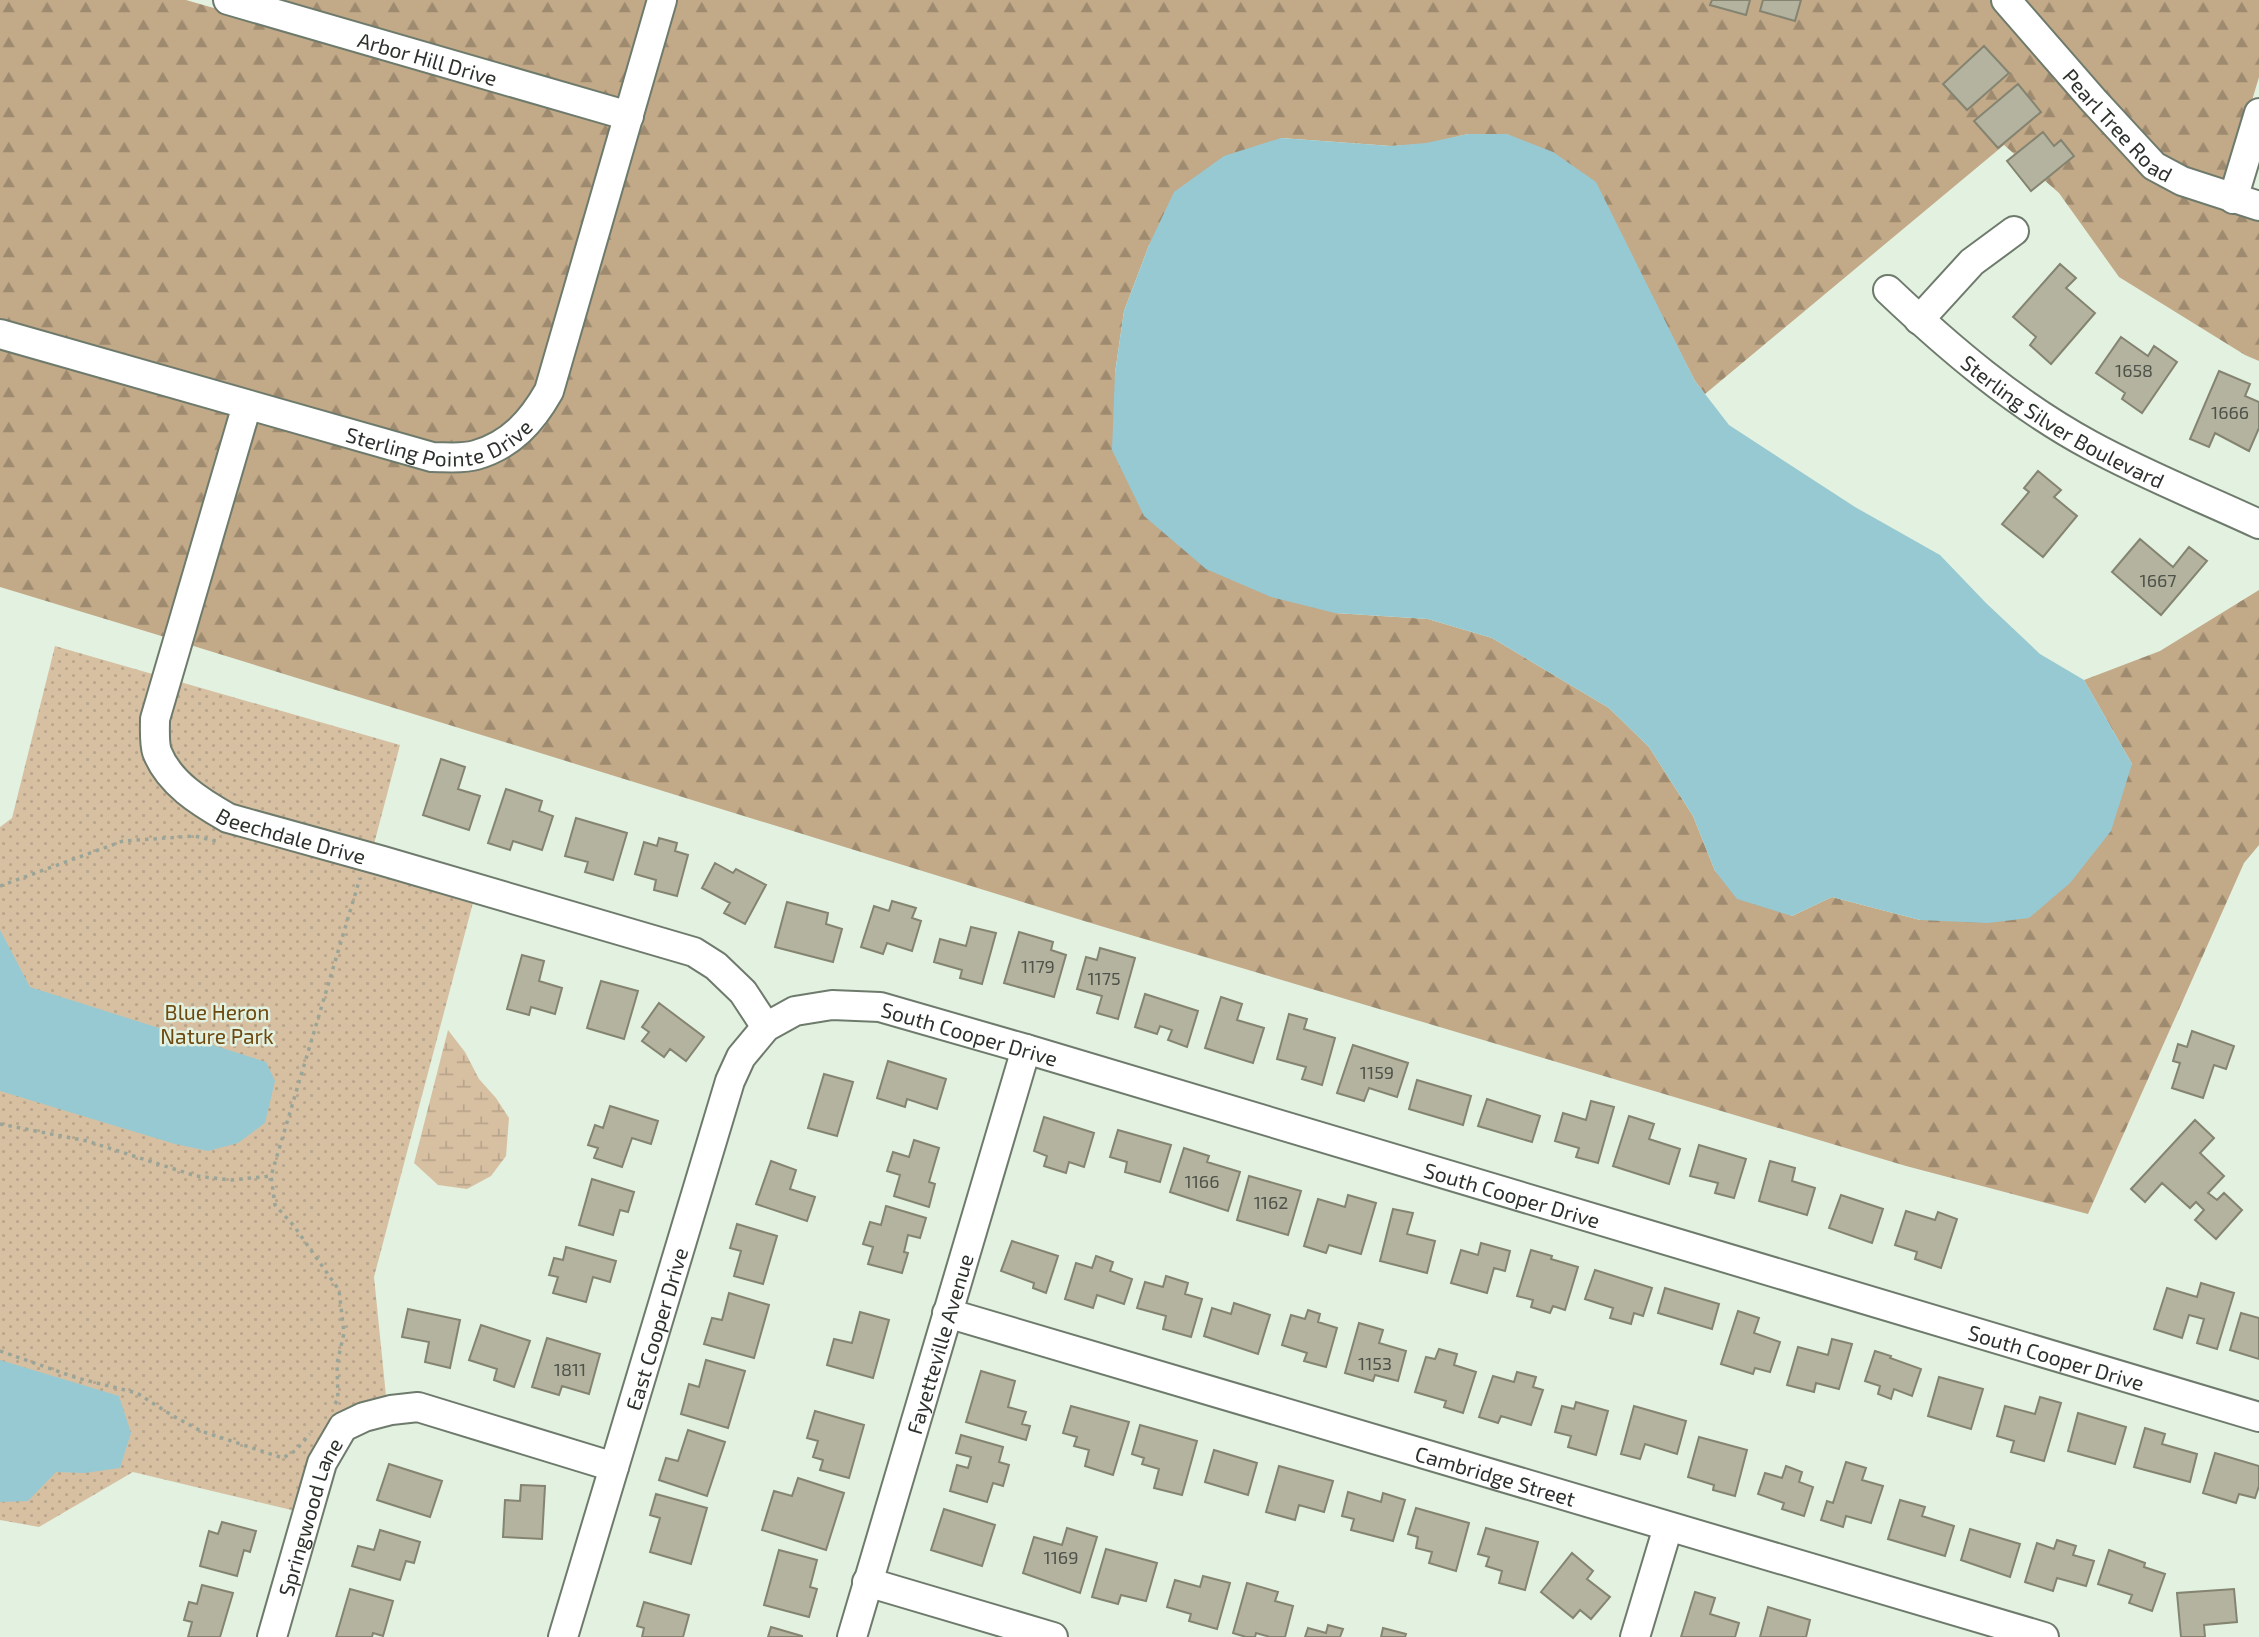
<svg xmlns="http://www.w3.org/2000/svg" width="2259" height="1637" viewBox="0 0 2259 1637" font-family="'Exo 2',sans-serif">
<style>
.forest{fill:url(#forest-firs)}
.wetland{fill:url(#wetland-marsh)}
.park{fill:url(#park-dots)}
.water{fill:#97c9d2}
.building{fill:#b3b39f;stroke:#848471;stroke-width:2}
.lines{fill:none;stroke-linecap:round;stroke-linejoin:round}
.minor-casing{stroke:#6e7b6c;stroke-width:32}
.path{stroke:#9aa598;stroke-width:3.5;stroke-dasharray:3.5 5;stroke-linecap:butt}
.minor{stroke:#fff;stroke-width:28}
.labels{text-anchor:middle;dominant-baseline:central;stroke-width:5;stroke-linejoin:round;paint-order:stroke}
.number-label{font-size:18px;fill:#4e5248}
.street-label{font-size:21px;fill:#2c322b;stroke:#e2f1e0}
.park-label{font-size:21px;fill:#6d4910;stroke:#e2f1e0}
</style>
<defs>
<pattern id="forest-firs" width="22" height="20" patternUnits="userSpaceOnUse" patternTransform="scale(1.75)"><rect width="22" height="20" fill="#c2a988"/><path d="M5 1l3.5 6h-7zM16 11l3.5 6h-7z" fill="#9e8a6f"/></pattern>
<pattern id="wetland-marsh" width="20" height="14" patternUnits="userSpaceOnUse" patternTransform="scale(1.75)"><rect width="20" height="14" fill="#d7c0a2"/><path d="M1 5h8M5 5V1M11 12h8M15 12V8" fill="none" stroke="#b9a58c"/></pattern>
<pattern id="park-dots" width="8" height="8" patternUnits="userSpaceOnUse" patternTransform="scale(1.75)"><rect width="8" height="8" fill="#d7c0a2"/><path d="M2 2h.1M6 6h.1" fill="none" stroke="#b9a58c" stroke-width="1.8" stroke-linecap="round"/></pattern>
</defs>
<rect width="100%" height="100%" fill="#e2f1e0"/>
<path class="forest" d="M0,0h186l430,125 -76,262 -34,42 -32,15 -40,2 -434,-124z
M268,0h384l-29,103z
M673,0h1317l96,110 173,108v143l-14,-6 -126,-78 -60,-84 -55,-48 -299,249 -10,-13 -68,-133 -120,-114h-39l-42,10 -35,2 -110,-8 -132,107 -25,66 -9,62 220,240 93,6 64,19 117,70 40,39 44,69 22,55 77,45 40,-19 88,23 212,-156 -48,-84 76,-29 99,-61v255l-15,18 -156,351 -182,-48 -812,-242 -907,-280 66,-225 179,50 83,-20z
M2020,0h239v77l-32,107 -41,-14 -26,-14z
M0,346l234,67 -66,225 -168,-51z"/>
<path class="wetland" d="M448,1030l17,22 14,27 17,19 13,20 -3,38 -15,20 -24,13 -29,-4 -24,-22z"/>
<path class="park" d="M55,646l345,99 -32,122 106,32 -100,378 12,119 -49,29 -29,89 -175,-42 -94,55 -39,-7v-693l12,-9z"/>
<path class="water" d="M1468,134h39l46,18 43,30 99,199 34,44 126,82 85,48 46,48 54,51 44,26 48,84 -21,67 -41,52 -41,35 -41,5 -68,-3 -88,-23 -40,19 -55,-17 -22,-28 -22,-55 -44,-69 -40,-39 -117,-70 -64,-19 -93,-6 -64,-16 -65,-28 -62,-53 -32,-66 3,-77 9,-62 25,-66 25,-53 50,-36 57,-18 110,8 35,-3z
M0,930l30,57 236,75 9,19 -10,42 -27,20 -30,8 -33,-7 -175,-53z
M0,1360l119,36 12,37 -11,35 -35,5 -29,-1 -28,29 -28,1z"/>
<path class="building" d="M1712,0h38l-4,15 -36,-10z
M1763,0h38l-6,21 -35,-10z
M1984,46l25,27 -42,37 -24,-26z
M2018,84l23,28 -43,36 -24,-27z
M2043,132l11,14 7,-6 13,16 -43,35 -24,-30z
M2060,264l16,14 -10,10 29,25 -44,51 -21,-19 6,-8 -23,-20z
M2121,337l27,19 6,-10 23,16 -35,51 -20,-14 3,-6 -29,-20z
M2219,371l31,13 -5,12 14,6v26l-10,23 -34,-18 -6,14 -19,-8z
M2038,471l23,19 -7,7 23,19 -34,41 -41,-33 27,-32 -5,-4z
M2140,539l33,28 16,-20 18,14 -46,54 -49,-43z
M441,759l24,8 -7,22 22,7 -11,34 -46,-15z
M506,789l36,12 -3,10 14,5 -11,34 -29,-9 -3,9 -22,-7z
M576,818l51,15 -14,47 -28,-8 3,-10 -23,-6z
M659,838l18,5 -2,8 13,4 -11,41 -23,-6 2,-10 -21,-6 9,-32 13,4z
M715,863l18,10 3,-4 30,16 -21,39 -21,-11 6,-10 -28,-15z
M892,901l24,7 -4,10 9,3 -9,30 -25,-8 -4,11 -22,-7 13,-41 15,5z
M787,902l41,11 -2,11 16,5 -9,33 -58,-15z
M971,927l25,6 -14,51 -22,-6 2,-8 -28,-8 6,-23 26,7z
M1019,932l34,10 -2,8 15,5 -12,42 -50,-14z
M1100,948l35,10 -17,61 -21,-6 5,-17 -25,-7 9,-32 11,3z
M522,955l22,6 -5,20 23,7 -7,26 -24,-7 -2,8 -22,-6z
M601,981l37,10 -14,48 -37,-11z
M1145,994l53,17 -11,36 -19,-7 4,-10 -12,-4 -3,8 -22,-7z
M1221,997l21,7 -5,16 27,8 -11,35 -48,-15z
M659,1003l45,34 -18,24 -16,-12 -6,8 -22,-16 7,-9 -7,-5z
M1289,1014l18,5 -3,10 31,9 -13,47 -20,-6 4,-12 -29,-8z
M2192,1031l42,15 -8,23 -12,-4 -11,33 -31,-10 8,-25 -7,-2 5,-17 9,3z
M1353,1045l55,18 -11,34 -28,-9 -5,13 -27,-8z
M888,1061l58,18 -9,30 -30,-10 -2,8 -28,-9z
M824,1074l29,8 -16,54 -29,-8z
M1417,1080l54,16 -8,29 -54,-16z
M1487,1099l53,17 -8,26 -54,-16z
M1591,1101l23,6 -16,56 -22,-6 3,-9 -24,-7 8,-28 23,7z
M610,1106l48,15 -7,23 -19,-6 -10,29 -28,-9 4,-10 -10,-3 7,-20 8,3z
M1629,1116l25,8 -5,15 31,10 -11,35 -56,-18z
M1044,1117l50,16 -10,34 -15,-5 -3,11 -22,-7 3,-10 -13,-5z
M2195,1120l19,18 -14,15 24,23 -16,17 9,7 7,-7 18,17 -26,29 -21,-19 9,-10 -8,-8 -6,6 -28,-25 -17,19 -14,-13z
M1118,1130l53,15 -11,37 -35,-10 2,-10 -17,-5z
M914,1140l25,8 -10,34 6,2 -6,23 -35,-11 6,-21 -13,-4 6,-19 16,5z
M1699,1145l47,14 -12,39 -19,-5 3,-10 -28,-7z
M1184,1148l25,8 -2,6 33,10 -12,39 -58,-19z
M771,1161l25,9 -6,19 25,8 -8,24 -51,-17z
M1770,1161l25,7 -3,13 23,7 -8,27 -48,-14z
M1249,1176l52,15 -13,44 -51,-15z
M592,1179l42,13 -6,20 -8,-2 -7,25 -34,-10z
M1348,1195l28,8 -15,51 -32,-9 -3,8 -22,-7 14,-47 27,8z
M1841,1195l42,14 -11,34 -43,-15z
M886,1206l40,12 -6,20 -12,-3 -4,17 4,1 -6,20 -34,-9 5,-17 -10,-3 7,-22 11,3z
M1393,1209l20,4 -6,21 28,7 -8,32 -47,-12z
M1906,1211l29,9 3,-8 19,7 -16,49 -26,-9 2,-7 -22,-7z
M737,1224l40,12 -14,48 -29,-8 7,-25 -11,-3z
M1012,1241l46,15 -12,37 -13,-5 1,-5 -33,-12z
M1481,1243l29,8 -5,20 -11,-3 -7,25 -36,-10 10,-33 17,5z
M566,1247l50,14 -6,21 -17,-5 -7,25 -33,-9 5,-16 -9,-2 5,-17 9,2z
M1531,1250l21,6 -1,3 27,8 -13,43 -12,-4 -3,7 -19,-6 2,-7 -16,-4z
M1096,1256l17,6 -3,9 22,8 -8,25 -27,-9 -4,13 -28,-9 11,-36 16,5z
M1595,1270l57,18 -9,28 -9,-3 -3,11 -21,-6 3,-10 -28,-9z
M1166,1276l22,7 -3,11 17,5 -11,38 -28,-8 3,-13 -29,-8 8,-26 18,5z
M2201,1283l33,10 -17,56 -20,-6 7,-24 -15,-4 -7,23 -28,-9 13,-41 30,9z
M1665,1288l54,16 -7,25 -54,-16z
M729,1293l40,12 -15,53 -50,-14 8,-26 10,2z
M1234,1303l36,12 -12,39 -54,-18 8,-28 19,6z
M408,1309l52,11 -10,48 -25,-6 4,-20 -27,-5z
M1308,1310l12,4 -2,8 19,6 -11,39 -22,-6 3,-8 -25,-8 9,-30 14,4z
M1738,1311l21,7 -5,15 26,9 -10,30 -15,-4 -2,6 -32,-10z
M860,1312l29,8 -16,58 -46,-13 7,-26 18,4z
M2241,1313l18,5v41l-29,-9z
M1359,1323l24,7 -4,13 27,8 -8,30 -23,-6 -2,6 -28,-8z
M481,1325l49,16 -16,46 -20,-7 3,-11 -28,-9z
M547,1338l53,16 -11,40 -27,-8 -3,9 -27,-8z
M1832,1339l20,5 -13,45 -23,-6 -2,9 -27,-7 11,-38 30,8z
M1439,1349l18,5 -3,11 22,7 -13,41 -19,-6 2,-6 -31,-9 11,-35 9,2z
M1875,1351l16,5 -1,2 31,11 -9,27 -18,-7 -3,10 -13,-5 2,-8 -15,-5z
M706,1360l39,11 -17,57 -47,-14 8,-30 10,3z
M981,1371l34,10 -7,26 18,5 -4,12 8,2 -4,14 -60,-18z
M1517,1372l19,5 -3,10 10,3 -12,35 -30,-9 -3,7 -19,-6 14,-41 21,6z
M1939,1377l44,12 -12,40 -43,-13z
M2040,1397l21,6 -17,58 -33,-9 3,-11 -17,-5 8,-30 30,8z
M1576,1402l32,9 -12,44 -28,-8 3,-11 -16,-4 7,-26 12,3z
M1071,1406l58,16 -16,53 -28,-9 4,-16 -15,-4 3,-9 -14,-4z
M1634,1406l52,15 -9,33 -32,-10 -5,15 -19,-5z
M815,1411l49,14 -15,53 -29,-8 3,-10 -10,-3 5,-16 -11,-3z
M2078,1413l48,14 -11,37 -47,-13z
M1140,1425l57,16 -15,54 -28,-7 5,-19 -17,-5 2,-6 -12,-4z
M2145,1428l20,6 -3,10 35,10 -7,28 -56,-15z
M688,1430l37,12 -18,54 -48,-16 7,-22 12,3z
M961,1435l42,12 -4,15 10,3 -6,21 -10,-3 -6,19 -37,-11 7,-26 11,3 3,-11 -15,-4z
M1699,1437l48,13 -12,46 -22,-6 1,-5 -26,-8z
M1214,1450l43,13 -9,32 -43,-13z
M2215,1453l44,13v20l-4,12 -16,-4 -3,9 -33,-10z
M1846,1462l20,6 -4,12 21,6 -12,37 -25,-7 -3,11 -22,-7 6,-19 6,2z
M389,1464l53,17 -12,36 -53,-17z
M1279,1466l54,15 -9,31 -25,-7 -4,15 -29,-8z
M1786,1466l16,6 -3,10 14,5 -9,29 -22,-7 2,-6 -26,-9 7,-21 17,5z
M798,1478l46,15 -18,57 -64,-20 12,-39 18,5z
M521,1485l24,1 -3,53 -39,-2 2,-37 15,1z
M1348,1492l33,10 2,-9 22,7 -12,41 -42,-11 3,-11 -12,-3z
M656,1494l51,14 -16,56 -41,-12 10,-34 -10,-3z
M1900,1500l25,7 -3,9 32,10 -9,30 -57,-17z
M1416,1508l53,15 -13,48 -27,-8 3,-11 -16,-4 2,-11 -10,-3z
M944,1509l51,16 -13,41 -51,-16z
M222,1522l34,9 -6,21 -6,-2 -7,26 -37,-10 9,-35 9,3z
M1067,1528l30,9 -17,56 -57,-20 11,-36 28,8z
M1486,1528l52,14 -13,48 -26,-7 3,-12 -16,-5 3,-9 -11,-3z
M1970,1529l50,15 -10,33 -49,-17z
M380,1530l40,12 -6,21 -8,-2 -6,19 -48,-14 6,-20 16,4z
M2057,1540l19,6 -3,9 21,6 -8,25 -29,-8 -4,13 -28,-9 12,-39 17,6z
M1106,1549l51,14 -11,38 -25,-6 -3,9 -26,-7z
M779,1550l38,10 -7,27 7,2 -8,28 -45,-12z
M2109,1550l36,13 -1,4 21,7 -13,37 -23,-8 3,-8 -34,-11z
M1572,1553l21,18 -6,8 23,18 -19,22 -11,-9 -7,8 -32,-26z
M1203,1576l27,7 -13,46 -28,-8 2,-7 -24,-7 8,-27 25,7z
M1247,1583l31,9 -3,9 18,5 -8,31h-15l-14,-4 -1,4h-9l-13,-4z
M202,1585l31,8 -13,44h-32l4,-15 -8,-2 5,-18 8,2z
M350,1589l43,12 -10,35 -10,-3 -1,4h-36z
M2234,1589l3,33 -33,3 1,12h-24l-4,-44z
M1695,1592l20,6 -5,16 29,9 -4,14h-54z
M644,1602l45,13 -6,22h-41l2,-9 -7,-2z
M1768,1607l42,13 -4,17h-46z
M1328,1625l15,4 -3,8h-35l3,-9 18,5z
M771,1627l31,9v1h-34z
M1383,1628l23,6 -1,3h-24z"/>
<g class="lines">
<g class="minor-casing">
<g id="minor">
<path id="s1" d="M228,0l401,116"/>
<path id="s2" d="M2006,0l88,101 60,65 28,15 77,25"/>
<path d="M2233,199l26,-86"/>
<path id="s3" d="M1888,290c61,58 128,115 202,155 55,30 113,53 169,79"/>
<path d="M1919,320l53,-58 42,-31"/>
<path id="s4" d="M0,334l432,123c14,0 31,2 44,-2 35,-10 56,-34 73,-64l113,-391"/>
<path id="s5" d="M247,405l-92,314c0,10 -1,24 2,33 12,31 43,50 71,66l155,43 311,91 22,14 27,26 23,35"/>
<path id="s6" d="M947,1313l1097,324"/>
<path d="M867,1582l186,55"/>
<path id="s7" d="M272,1637l50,-174 21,-36 21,-10 27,-7 27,-3 196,60"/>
<path id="s8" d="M563,1637l167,-556 11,-24 25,-30 29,-16 37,-6 48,2 146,42 1233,368"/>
<path id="s9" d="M852,1637l174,-588"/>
<path d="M1635,1637l33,-110"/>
</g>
</g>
<path class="path" d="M0,886l123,-45 72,-5 25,6
M0,1124l87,17 109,35 35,4 40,-4
M0,1351l77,27 60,15 36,23 28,15 82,27 12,-7 15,-17
M335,1404l3,-5 -1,-35 7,-31 -5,-43 -45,-64 -19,-21 -4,-29 89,-298"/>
<use href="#minor" class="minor"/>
</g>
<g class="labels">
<g class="number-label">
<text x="2134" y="370">1658</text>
<text x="2230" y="412">1666</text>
<text x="2158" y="580">1667</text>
<text x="1038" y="966">1179</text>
<text x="1104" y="978">1175</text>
<text x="1377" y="1072">1159</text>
<text x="1202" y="1181">1166</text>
<text x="1271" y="1202">1162</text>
<text x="1375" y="1363">1153</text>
<text x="570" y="1369">1811</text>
<text x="1061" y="1557">1169</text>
</g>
<g class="street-label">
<text stroke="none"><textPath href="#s1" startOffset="208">Arbor Hill Drive</textPath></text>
<text stroke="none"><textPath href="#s2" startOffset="168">Pearl Tree Road</textPath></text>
<text stroke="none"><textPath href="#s3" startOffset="220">Sterling Silver Boulevard</textPath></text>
<text stroke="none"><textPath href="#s4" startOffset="458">Sterling Pointe Drive</textPath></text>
<text stroke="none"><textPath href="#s5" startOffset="525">Beechdale Drive</textPath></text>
<text stroke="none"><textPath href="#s8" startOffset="858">South Cooper Drive</textPath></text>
<text stroke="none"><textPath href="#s8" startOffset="1424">South Cooper Drive</textPath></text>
<text stroke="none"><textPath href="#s8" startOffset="322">East Cooper Drive</textPath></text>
<text stroke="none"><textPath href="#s9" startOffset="306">Fayetteville Avenue</textPath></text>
<text stroke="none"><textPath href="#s8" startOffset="1992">South Cooper Drive</textPath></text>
<text stroke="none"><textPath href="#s6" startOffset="572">Cambridge Street</textPath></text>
<text stroke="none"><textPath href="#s7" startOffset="126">Springwood Lane</textPath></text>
</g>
<g class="park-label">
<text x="217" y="1011">Blue Heron<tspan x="217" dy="24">Nature Park</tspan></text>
</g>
</g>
</svg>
